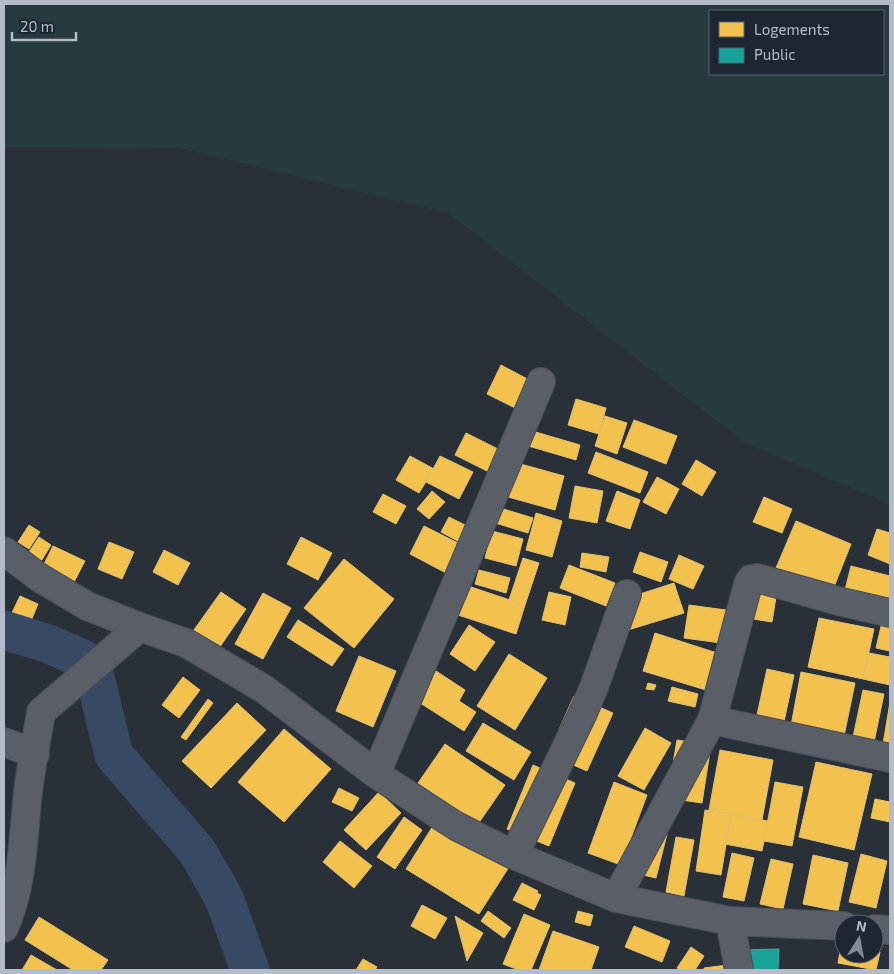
<svg xmlns="http://www.w3.org/2000/svg" width="894" height="974" viewBox="0 0 894 974" font-family="'Exo 2',sans-serif">
<style>
.green{fill:#273a3e;fill-rule:evenodd}
.homes{fill:#f2c14e;stroke:#dfc073}
.public{fill:#17a398;stroke:#46aaa7}
.lines{fill:none;stroke-linecap:round;stroke-linejoin:round}
.river{stroke:#384963;stroke-width:39}
.minor-casing{stroke:#484c53;stroke-width:30}
.minor{stroke:#5a5e66;stroke-width:28}
</style>
<rect width="100%" height="100%" fill="#2a3038"/>
<path class="green" d="M4,4h886v500l-145,-61 -297,-230 -269,-65 -175,-1zM710,11h173v63h-173z"/>
<path class="homes" d="M501,365l34,18 -14,28 -34,-17z
M576,399l30,9 -7,26 -31,-9z
M605,416l22,7 -10,31 -22,-8z
M634,420l43,16 -11,28 -43,-17z
M529,430l51,15 -4,15 -51,-15z
M466,433l36,18 -11,22 -36,-18z
M596,452l52,20 -8,21 -52,-20z
M410,456l24,13 -15,24 -23,-13z
M440,456l33,16 -14,27 -33,-17z
M696,460l20,12 -14,24 -20,-12z
M517,463l47,13 -9,34 -47,-13z
M657,477l22,12 -13,25 -23,-12z
M575,486l28,5 -6,32 -28,-5z
M432,491l13,11 -16,17 -12,-10z
M617,491l23,9 -10,29 -24,-8z
M383,494l23,12 -10,18 -23,-12z
M764,497l28,12 -10,24 -29,-11z
M497,507l36,11 -5,15 -36,-11z
M536,513l26,8 -10,36 -26,-7z
M449,517l24,12 -8,16 -24,-13z
M796,521l55,23 -19,48 -56,-24z
M29,525l11,7 -11,17 -11,-7z
M424,526l36,18 -14,29 -36,-19z
M877,529l13,4v31l-22,-9z
M492,531l31,8 -7,27 -31,-8z
M39,537l12,8 -11,18 -13,-8z
M301,537l31,16 -14,27 -31,-16z
M109,542l25,10 -12,27 -24,-10z
M53,546l32,15 -11,21 -31,-16z
M164,550l26,13 -12,22 -25,-13z
M640,552l28,10 -7,20 -28,-10z
M582,553l27,4 -3,15 -26,-5z
M679,555l25,11 -11,23 -24,-10z
M523,558l16,5 -14,42 -16,-5z
M344,559l50,40 -40,49 -50,-40z
M569,565l46,18 -9,23 -46,-18z
M851,566l39,10v25l-45,-11z
M479,570l31,8 -4,15 -31,-9z
M674,583l10,30 -56,17 -10,-29z
M468,586l57,19 -9,29 -58,-19z
M752,587l25,4 -5,31 -25,-4z
M221,592l25,17 -29,42 -26,-17z
M549,592l22,5 -6,28 -23,-5z
M263,593l28,15 -28,51 -28,-15z
M20,596l18,8 -10,24 -19,-9z
M689,605l37,5 -5,33 -37,-5z
M819,618l55,11 -11,50 -55,-12z
M298,620l46,29 -12,17 -45,-29z
M882,622l8,2v27l-14,-3z
M469,625l26,17 -20,29 -25,-17z
M655,633l62,20 -11,37 -63,-19z
M869,653l21,4v28l-27,-6z
M509,654l38,24 -32,52 -38,-24z
M359,656l37,15 -23,56 -37,-16z
M767,669l27,6 -12,56 -27,-7z
M436,671l29,19 -6,11 17,11 -12,19 -47,-30z
M801,672l54,11 -12,58 -53,-10z
M183,677l17,13 -21,28 -17,-13z
M648,683l8,2 -2,5 -8,-1z
M672,687l26,7 -3,13 -27,-6z
M863,690l21,4 -11,53 -21,-5z
M574,696l39,17 -26,58 -39,-17z
M208,699l5,4 -27,37 -5,-3z
M890,702v43l-7,-1z
M237,703l29,27 -55,58 -29,-27z
M483,723l48,29 -17,28 -48,-29z
M645,728l26,15 -27,47 -26,-14z
M284,729l47,40 -47,53 -46,-40z
M677,740l34,5 -9,58 -35,-5z
M445,744l60,41 -27,39 -60,-41z
M720,750l53,10 -11,60 -53,-10z
M816,762l56,12 -18,76 -55,-13z
M533,765l42,18 -26,63 -42,-17z
M614,782l33,13 -26,70 -33,-12z
M775,782l28,5 -11,59 -28,-5z
M339,788l20,10 -7,13 -20,-9z
M379,792l22,21 -35,37 -22,-20z
M875,799l15,3v20l-19,-4z
M705,810l26,4 -10,61 -25,-4z
M731,814l37,7 -6,30 -37,-7z
M404,817l18,13 -27,39 -18,-12z
M436,821l73,46 -30,47 -73,-45z
M654,831l13,3 -11,44 -13,-3z
M676,837l18,3 -10,56 -18,-4z
M340,841l32,25 -18,22 -31,-26z
M732,853l22,5 -10,43 -21,-4z
M861,854l26,7 -11,47 -27,-6z
M813,855l35,8 -10,48 -35,-7z
M771,859l22,5 -10,45 -23,-5z
M522,883l16,8 -1,2 4,2 -7,15 -21,-10z
M422,905l25,13 -12,21 -24,-13z
M488,911l23,17 -7,10 -23,-17z
M578,911l15,4 -3,11 -15,-4z
M524,914l26,11 -19,45h-12l-16,-6z
M455,916l28,17 -16,28z
M39,917l69,43 -7,10h-28l-48,-30z
M634,926l36,15 -8,21 -37,-15z
M553,931l46,16 -8,23h-52z
M841,946h3v8h30v-2h6l-4,18 -38,-7z
M691,947l13,9 -9,14h-14l-4,-2z
M31,955l26,15h-35z
M363,959l14,8 -2,3h-19z
M727,965l1,5h-24v-2z"/>
<path class="public" d="M779,949l-1,21h-34v-20z"/>
<g class="lines">
<path class="river" d="M4,630l45,14 34,15 12,18 19,78 83,96 27,47 26,72"/>
<g class="minor-casing">
<path id="minor" d="M4,551l36,27 47,28 53,21 46,16 78,46 112,85 80,52 58,29 102,43 114,23 114,5
M712,720l178,38
M4,742l31,12
M376,774l165,-392
M514,855l69,-142 11,-26 33,-93
M616,898l96,-178 36,-136 3,-5 6,-1 85,24 48,11
M730,921l9,49
M4,928c19,-42 19,-91 24,-136 3,-27 9,-53 13,-80l99,-85
M874,929l16,1"/>
</g>
<use href="#minor" class="minor"/>
</g>
<rect width="894" height="974" fill="none" stroke="#b4bcc9" stroke-width="10"/>
<rect x="709" y="10" width="175" height="65" fill="#1d2633" stroke="#59626f"/>
<rect x="719" y="22" width="25" height="15" fill="#f2c14e" stroke="#59626f"/>
<text x="754" y="35" font-size="15" fill="#b4bcc9">Logements</text>
<rect x="719" y="48" width="25" height="15" fill="#17a398" stroke="#59626f"/>
<text x="754" y="60" font-size="15" fill="#b4bcc9">Public</text>
<g transform="translate(859 939) rotate(11)"><circle r="24" fill="#1d2633" stroke="#59626f"/>
<path d="M0-4L9 19L0 12L-9 19Z" fill="#848b96"/>
<text y="-8" font-size="14" font-weight="bold" text-anchor="middle" fill="#b4bcc9">N</text>
</g>
<path d="M12 32v8h64v-8" fill="none" stroke="#b4bcc9" stroke-width="2.5"/>
<text x="20" y="32" font-size="15" fill="#b4bcc9" stroke="#1d2633" stroke-width="4" paint-order="stroke">20 m</text>
</svg>
